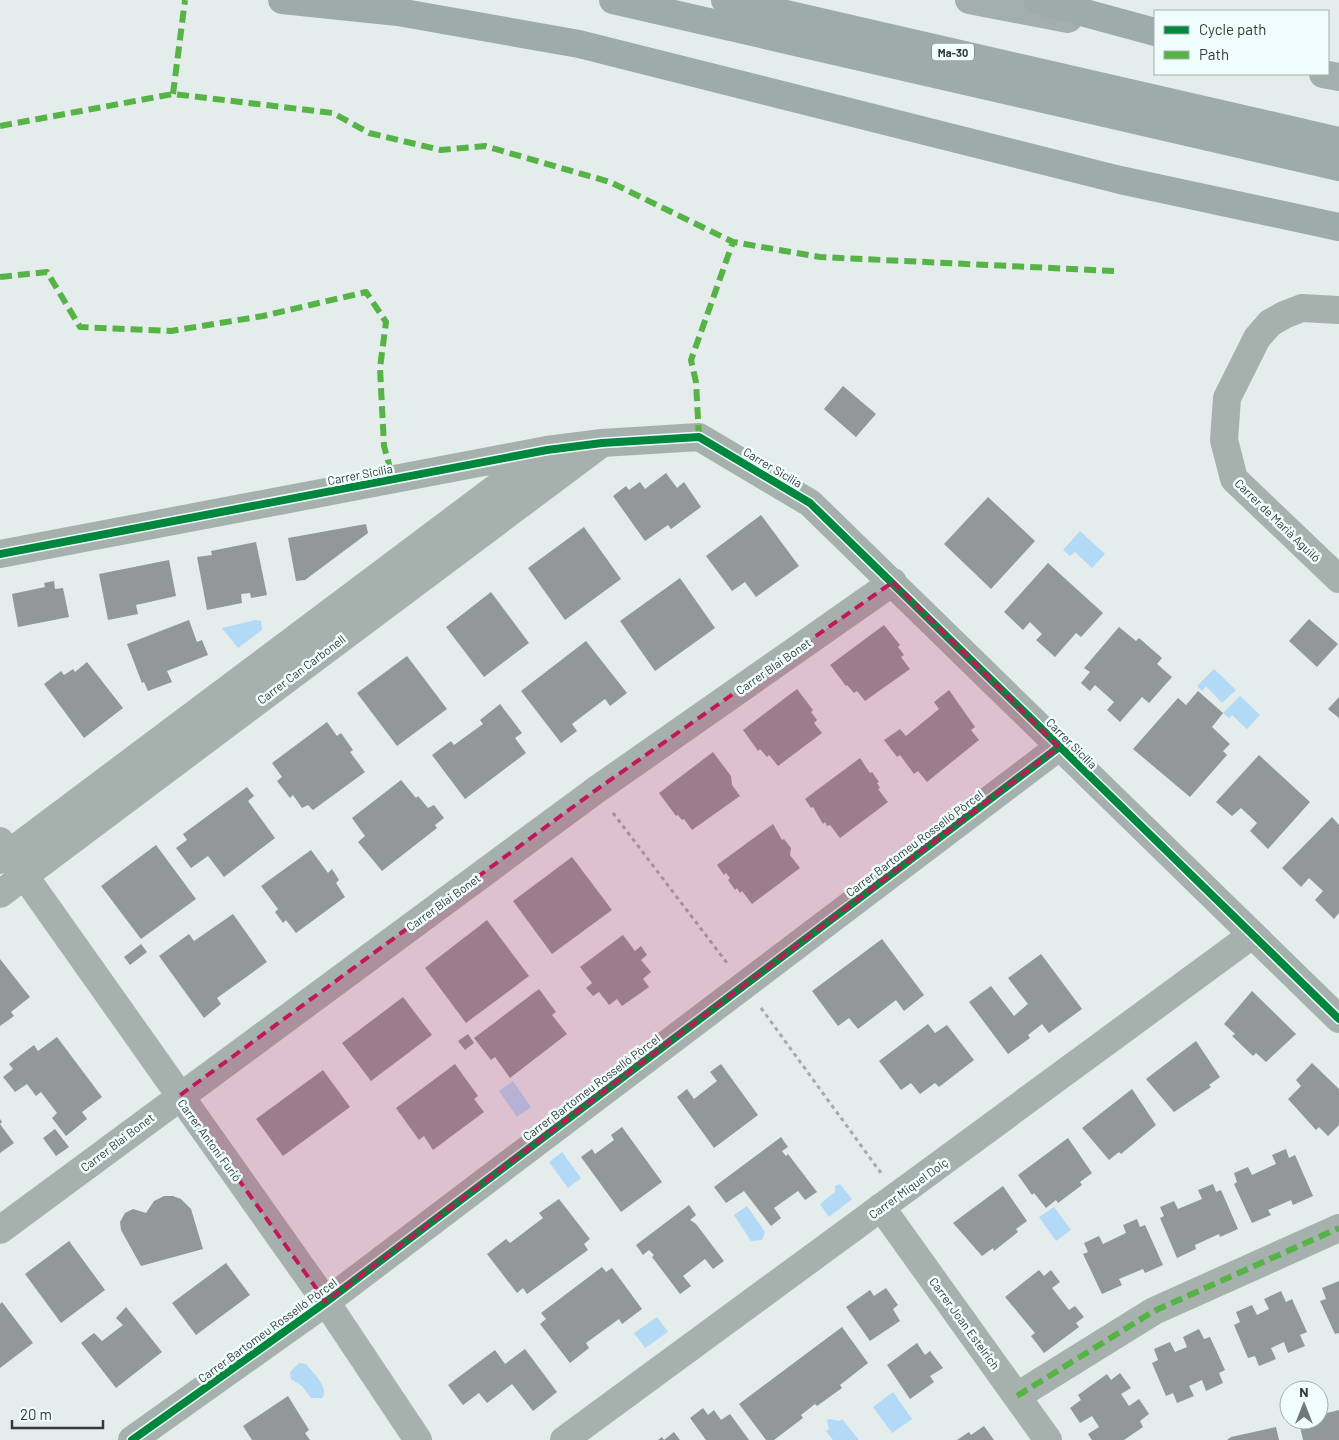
<svg xmlns="http://www.w3.org/2000/svg" width="1339" height="1440" viewBox="0 0 1339 1440" font-family="Barlow,sans-serif">
<style>
.water{fill:#b2d9f6}
.building{fill:#929798}
.lines{fill:none;stroke-linecap:round;stroke-linejoin:round}
.path{stroke:#a4abaa;stroke-width:3;stroke-dasharray:4 4;stroke-linecap:butt}
.minor{stroke:#a6b0ad;stroke-width:28}
.trunk{stroke:#a2afac;stroke-width:28}
.motorway{stroke:#9eaca9;stroke-width:28}
.quiet{stroke:#56b346;stroke-width:6;stroke-dasharray:12 6;stroke-linecap:butt}
.cycleway-casing{stroke:#effdfc;stroke-width:11}
.cycleway{stroke:#00873e;stroke-width:8}
.marked{fill:#c2185b;fill-opacity:0.2;stroke:#c2185b;stroke-width:4;stroke-dasharray:10 6;stroke-linejoin:round}
.labels{text-anchor:middle;dominant-baseline:central;stroke-width:5;stroke-linejoin:round;paint-order:stroke}
.shield{fill:#effdfc;stroke:#6c7474;stroke-width:1}
.shield-label{font-size:11px;font-weight:bold;fill:#343a3a}
.street-label{font-size:12px;fill:#343a3a;stroke:#effdfc}
</style>
<rect width="100%" height="100%" fill="#e4ecec"/>
<path class="water" d="M1080,531l25,23 -13,14 -17,-16 -5,4 -7,-6z
M256,620l5,1 1,9 -24,18 -16,-20z
M1214,669l22,21 -14,13 -16,-17 -4,5 -5,-5z
M1240,696l20,19 -13,14 -15,-14 -3,3 -6,-5z
M513,1081l18,26 -14,10 -18,-26z
M562,1152l19,26 -13,10 -19,-26z
M840,1184l12,15 -23,18 -9,-13 15,-12v-6z
M747,1206l18,26 -3,8 -11,1 -17,-26z
M1054,1207l17,23 -15,11 -17,-24z
M657,1317l11,15 -23,16 -11,-15z
M299,1363l7,1c7,9 24,24 16,34h-11l-9,-12 -11,-7 -1,-7z
M893,1392l19,27 -20,14 -19,-26z
M829,1419l11,2 2,-2 17,21h-26l-7,-9 3,-2 -2,-8z"/>
<path class="building" d="M843,386l33,28 -20,23 -32,-28z
M666,473l11,15 7,-6 17,25 -30,22 -3,-4 -23,16 -32,-45 13,-10 3,4 11,-8 5,7z
M988,497l47,44 -44,48 -47,-45z
M761,515l38,51 -43,31 -11,-15 -13,9 -26,-35z
M366,524l2,9 -63,47 -9,1 -8,-43z
M584,527l37,52 -56,41 -37,-52z
M256,542l11,53 -16,3 -1,-5 -9,1 1,9 -35,7 -10,-53 15,-2 -1,-4z
M169,560l7,36 -40,9 2,9 -30,6 -9,-46z
M1048,563l55,50 -22,24 -5,-4 -21,24 -19,-17 6,-6 -12,-12 -7,8 -19,-18z
M680,578l35,50 -60,43 -35,-50z
M54,581l1,8 8,-1 6,29 -51,10 -6,-33 33,-7 -1,-4z
M491,592l38,51 -45,34 -38,-50z
M1309,619l29,25 -21,23 -28,-26z
M189,620l8,22 5,-2 6,15 -41,16 5,11 -24,9 -4,-9 -2,1 -15,-39z
M884,625l16,20 -2,2 6,8 -3,2 9,12 -45,32 -8,-10 -3,2 -7,-8 -1,1 -16,-21z
M1119,627l17,14 3,-3 23,20 -5,6 15,13 -23,26 -7,-6 -22,25 -13,-12 7,-8 -19,-17 -5,6 -9,-8 9,-11 -6,-4z
M586,641l41,52 -17,13 -5,-7 -33,25 5,7 -16,12 -40,-52z
M407,656l40,53 -50,37 -40,-53z
M87,662l36,46 -39,30 -40,-54 17,-13 3,4 9,-6 2,3z
M797,689l16,21 -2,2 6,8 -3,3 8,10 -44,33 -9,-11 -2,2 -7,-8 -2,2 -15,-21z
M949,690l26,37 -4,3 8,10 -52,42 -9,-11 -4,3 -14,-19 -3,2 -13,-17 16,-11 6,7 33,-27 -5,-7z
M1198,691l25,22 -11,14 18,17 -7,7 4,4 -37,42 -57,-48 45,-51 8,7z
M1339,697v21l-11,-9z
M500,704l22,29 -7,5 11,15 -61,46 -33,-44 19,-14 3,4 29,-21 -3,-4z
M327,722l10,14 4,-3 12,17 -3,2 15,20 -52,38 -5,-5 -6,3 -9,-13 -3,3 -13,-17 5,-4 -10,-14z
M713,752l18,24 1,9 8,11 -48,34 -8,-11 -2,1 -4,-5 -2,1 -17,-23z
M1259,755l51,47 -42,47 -18,-18 7,-8 -16,-15 -9,8 -16,-14z
M860,758l10,15 2,-1 7,10 -2,1 3,5 -2,1 10,13 -48,36 -10,-13 -3,1 -2,-4 -2,2 -10,-17 -2,1 -6,-9z
M401,780l15,18 2,-2 10,12 6,-3 10,13 -9,7 2,3 -55,43 -24,-29 7,-6 -13,-18z
M247,787l7,9 -6,5 27,37 -51,39 -16,-21 -17,12 -15,-20 11,-8 -4,-6z
M1332,817l7,8v88l-5,6 -19,-19 8,-9 -14,-13 -8,9 -19,-19z
M773,824l9,16 2,-1 7,9 -1,7 10,13 -48,36 -10,-13 -2,2 -3,-5 -2,2 -7,-10 2,-2 -4,-5 -2,2 -7,-10z
M156,845l40,54 -55,40 -40,-53z
M311,850l17,23 4,-4 7,11 -3,3 9,14 -49,36 -10,-13 -3,3 -8,-11 3,-3 -17,-23z
M572,857l40,53 -60,44 -39,-53z
M233,914l34,48 -50,36 4,6 -17,14 -45,-62 30,-22 5,7z
M487,920l42,56 -63,47 -41,-55z
M623,935l12,16 6,-5 6,9 -6,5 10,12 -8,7 6,8 -27,19 -5,-7 -8,6 -10,-13 -6,4 -7,-8 6,-5 -12,-16z
M882,939l42,56 -20,16 -8,-11 -38,29 -9,-11 -11,8 -26,-35z
M141,944l6,8 -17,13 -6,-8z
M1041,954l41,55 -33,24 -7,-9 -14,11 2,3 -22,16 -39,-52 22,-16 23,30 14,-12 -20,-26z
M0,959l30,38 -19,15 3,4 -14,10z
M539,989l17,23 -4,3 15,19 -57,44 -15,-21 -4,3 -17,-22z
M1252,991l44,43 -30,28 -10,-9 -3,3 -21,-20 3,-2 -11,-10z
M403,997l29,38 -61,46 -29,-38z
M928,1024l7,9 12,-8 27,35 -35,27 -4,-4 -15,11 -9,-11 -10,7 -22,-29z
M468,1034l6,9 -9,7 -7,-9z
M57,1037l45,60 -20,15 5,7 -21,17 -14,-18 5,-5 -16,-21 -5,4 -9,-12 -12,8 -12,-15 10,-8 -4,-5 25,-19 4,6z
M1196,1041l24,36 -11,8 2,2 -37,25 -28,-33z
M1312,1063l27,26v36l-11,11 -9,-9 -3,3 -28,-31 13,-13 -5,-6z
M455,1064l23,32 -4,3 10,13 -51,38 -9,-14 -5,4 -23,-32z
M721,1064l37,51 -44,33 -37,-51 10,-8 7,10 23,-18 -7,-9z
M323,1070l27,37 -67,49 -27,-37z
M1132,1089l24,36 -35,29 -2,-2 -10,8 -27,-32z
M0,1119l2,3 -2,2 14,19 -14,10z
M622,1127l40,55 -41,30 -40,-55 11,-8 3,5 19,-14 -3,-5z
M55,1129l14,18 -13,9 -13,-18z
M781,1137l7,10 -6,4 4,5 2,-2 29,38 -12,8 -7,-9 -24,17 7,10 -10,8 -27,-35 -18,12 -12,-16z
M1068,1138l24,35 -12,9 2,3 -24,18 -2,-3 -10,8 -12,-15 -2,2 -14,-20z
M1286,1149l3,9 6,-3 18,41 -20,9 -2,-5 -23,10 3,5 -19,8 -18,-39 3,-2 -3,-9 14,-6 4,8 24,-11 -4,-9z
M1213,1184l3,8 5,-2 17,39 -18,8 -1,-3 -24,11 1,4 -19,9 -17,-40 4,-2 -4,-9 14,-6 4,8 24,-10 -4,-9z
M1003,1186l24,35 -11,8 2,3 -24,19 -1,-3 -11,8 -29,-33z
M164,1196h9l8,3 10,10 12,40 -62,17 -20,-36 -1,-8 5,-9 8,-4 13,4 8,-12z
M559,1199l31,40 -6,5 4,6 -61,44 -4,-6 -6,5 -30,-39 19,-15 4,4 33,-25 -4,-5z
M689,1205l7,10 -6,5 6,4 28,37 -11,8 -8,-10 -22,17 8,10 -11,8 -28,-37 2,-2 -5,-5 -6,5 -7,-10z
M1137,1219l3,8 5,-2 18,40 -18,8 -2,-4 -24,10 3,6 -20,9 -19,-40 5,-2 -4,-9 15,-7 4,8 23,-11 -3,-8z
M69,1241l36,49 -44,33 -36,-49z
M226,1263l24,32 -54,40 -24,-32z
M602,1267l4,5 6,-4 30,41 -20,15 -3,-5 -33,24 3,5 -19,15 -30,-39 6,-5 -5,-6z
M1039,1270l5,6 7,-6 9,12 -8,6 17,22 6,-4 9,11 -8,6 3,4 -35,26 -13,-17 4,-3 -30,-36z
M1339,1281v52l-4,1 -15,-33 6,-2 -4,-11z
M886,1288l12,17 -5,4 7,12 -30,20 -24,-34 24,-17 4,6z
M1281,1291l5,11 6,-3 15,33 -7,3 5,11 -17,7 -4,-11 -13,6 5,11 -17,7 -4,-10 -7,2 -14,-33 6,-3 -4,-10 16,-7 5,10 12,-6 -5,-10z
M2,1302l31,41 -33,25v-64z
M126,1307l36,45 -46,36 -35,-45 13,-10 8,8 21,-16 -7,-7z
M842,1327l26,36 -28,22 2,3 -25,18 -2,-2 -14,11 2,3 -29,22h-8l-27,-36z
M1199,1329l5,10 6,-2 15,33 -6,3 4,10 -17,8 -4,-11 -13,6 5,10 -17,7 -4,-10 -7,3 -14,-33 6,-3 -4,-11 16,-7 5,10 12,-5 -4,-10z
M917,1343l8,12 5,-4 13,17 -13,8 4,6 -24,17 -23,-34z
M525,1349l32,43 -24,19 -21,-27 -25,19 -8,-10 -16,12 -15,-20 47,-35 10,14z
M1120,1373l11,15 -10,6 8,12 10,-7 10,15 -9,7 3,6 -19,13h-32l-4,-6 11,-7 -7,-11 -12,7 -10,-15 11,-8 -3,-5 29,-21 4,6z
M288,1396l21,34 -4,3 5,7h-58l-9,-14z
M703,1408l5,7 6,-5 7,10 9,-6 19,26h-43l-16,-22z
M1339,1410v30h-36l-4,-18 20,-2v-5z
M984,1426l10,14h-37l12,-8 2,3z
M1276,1427l3,13h-52l4,-3z
M674,1432l6,8h-22l4,-3 2,3z"/>
<g class="lines">
<path class="path" d="M613,813l114,150
M761,1008l120,165"/>
<path class="minor" d="M1339,310l-37,-2 -18,7 -14,8 -13,15 -30,60 -3,42 10,39 105,100
M0,554l547,-104 55,-7 97,-6 111,66 529,516
M0,841l326,461 92,138
M0,860l541,-406
M0,894l601,-450
M881,1207l167,233
M0,1230l596,-440 297,-208
M1017,1396l137,-85 185,-83
M132,1440l194,-138 733,-555
M564,1440l688,-505"/>
<path class="trunk" d="M969,0l99,19
M1323,74l16,3"/>
<path class="motorway" d="M282,0l116,12 181,32 541,136 219,47
M613,0l726,167
M725,0l614,141
M1037,0l118,32"/>
<path class="quiet" d="M173,94l12,-94
M0,126l173,-32 160,19 36,20 72,17 44,-4 125,36 123,60 87,15 294,14
M0,277l47,-5 33,55 91,4 92,-15 103,-24 20,30 -6,46 4,78 9,33
M699,437l-3,-55 -5,-22 42,-118
M1017,1396l137,-85 185,-83"/>
<g class="cycleway-casing">
<path id="cycleway" d="M0,554l547,-104 55,-7 97,-6 111,66 529,516
M132,1440l194,-138 733,-555"/>
</g>
<use href="#cycleway" class="cycleway"/>
</g>
<path class="marked" d="M893,582l166,165 -733,555 -147,-206 417,-306z"/>
<g class="labels">
<rect class="shield" x="932" y="43.5" width="42" height="17" rx="4"/>
<g class="shield-label">
<text x="953" y="52">Ma-30</text>
</g>
<g class="street-label">
<text transform="translate(773 467) rotate(31)">Carrer Sicília</text>
<text transform="translate(360 474) rotate(-11)">Carrer Sicília</text>
<text transform="translate(1278 520) rotate(44)">Carrer de Marià Aguiló</text>
<text transform="translate(773 666) rotate(-35)">Carrer Blai Bonet</text>
<text transform="translate(301 669) rotate(-37)">Carrer Can Carbonell</text>
<text transform="translate(1072 743) rotate(45)">Carrer Sicília</text>
<text transform="translate(914 843) rotate(-37)">Carrer Bartomeu Rosselló Pòrcel</text>
<text transform="translate(443 902) rotate(-36)">Carrer Blai Bonet</text>
<text transform="translate(591 1087) rotate(-37)">Carrer Bartomeu Rosselló Pòrcel</text>
<text transform="translate(210 1140) rotate(54)">Carrer Antoni Furió</text>
<text transform="translate(117 1142) rotate(-37)">Carrer Blai Bonet</text>
<text transform="translate(908 1188) rotate(-36)">Carrer Miquel Dolç</text>
<text transform="translate(965 1323) rotate(54)">Carrer Joan Estelrich</text>
<text transform="translate(267 1330) rotate(-36)">Carrer Bartomeu Rosselló Pòrcel</text>
</g>
</g>
<rect x="1154" y="10" width="175" height="65" fill="#effdfc" stroke="#a4afae"/>
<rect x="1164" y="26" width="25" height="8" fill="#00873e" stroke="#a4afae"/>
<text x="1199" y="35" font-size="15" fill="#343a3a">Cycle path</text>
<rect x="1164" y="51" width="25" height="8" fill="#56b346" stroke="#a4afae"/>
<text x="1199" y="60" font-size="15" fill="#343a3a">Path</text>
<g transform="translate(1304 1405)"><circle r="24" fill="#effdfc" stroke="#a4afae"/>
<path d="M0-4L9 19L0 12L-9 19Z" fill="#727878"/>
<text y="-8" font-size="14" font-weight="bold" text-anchor="middle" fill="#343a3a">N</text>
</g>
<path d="M12 1420v8h91v-8" fill="none" stroke="#343a3a" stroke-width="2.5"/>
<text x="20" y="1420" font-size="15" fill="#343a3a" stroke="#effdfc" stroke-width="4" paint-order="stroke">20 m</text>
</svg>
